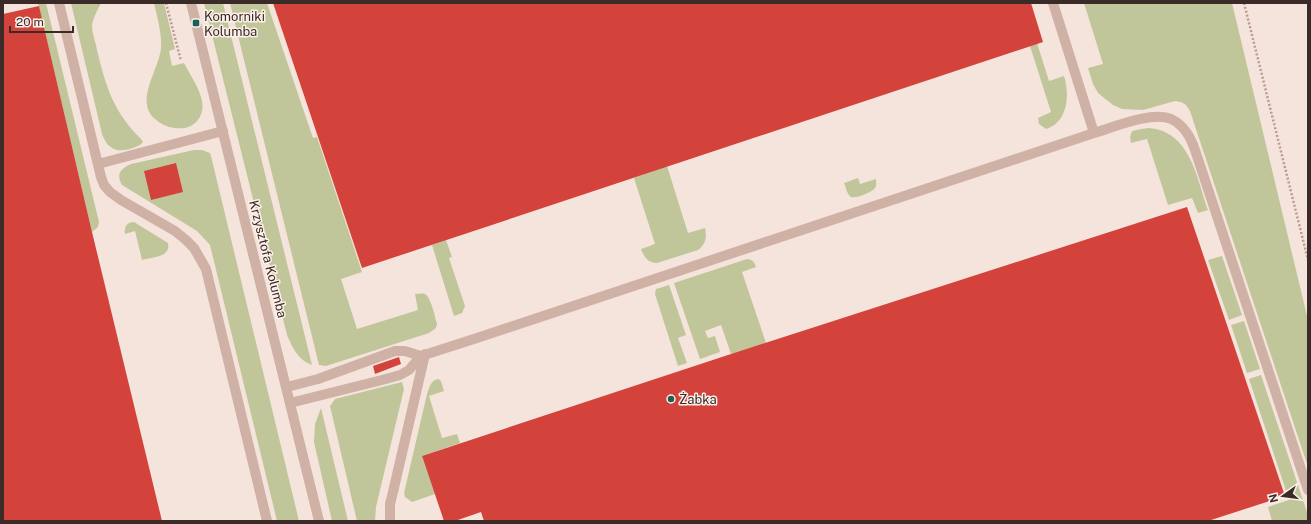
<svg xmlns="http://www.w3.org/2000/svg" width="1311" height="524" viewBox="0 0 1311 524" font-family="'Public Sans',sans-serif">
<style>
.green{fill:#c0c69a}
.building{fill:#d4423c}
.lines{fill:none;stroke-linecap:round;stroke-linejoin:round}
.path{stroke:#bb9a90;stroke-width:2.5;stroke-dasharray:2 2;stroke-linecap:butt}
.lane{stroke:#cfb1a6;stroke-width:10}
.street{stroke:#cfb1a6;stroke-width:10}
.poi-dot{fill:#186157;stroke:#fcf0e9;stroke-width:1.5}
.labels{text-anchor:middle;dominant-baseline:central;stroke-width:3;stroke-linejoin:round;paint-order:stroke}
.poi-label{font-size:13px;fill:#3a2a28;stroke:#fcf0e9;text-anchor:start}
.street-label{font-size:13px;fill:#3a2a28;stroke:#fcf0e9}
</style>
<rect width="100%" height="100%" fill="#f5e4dc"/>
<path class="green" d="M38,3h8l53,219 -1,5 -6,5z
M71,3h30c-3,6 -9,17 -9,23 0,7 4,17 5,24 9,37 16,61 44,89l2,3 -3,3c-17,8 -31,9 -38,-11z
M154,3h10l11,46 -6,2 3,15 12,-3c9,18 28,41 13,58 -6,7 -14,8 -23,7 -7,-1 -13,-4 -19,-9 -21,-18 4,-49 6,-71 1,-15 -4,-31 -7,-45z
M204,3h19l89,362c-14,-5 -20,-18 -25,-30z
M230,3h37l46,135 4,-1 45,135 -21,7 16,50 61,-19 -3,-16c3,0 7,-1 10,0 6,3 10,23 12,30l-1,4 -7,5 -103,33 -7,-1z
M1084,3h148l76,317v147l-118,-356 -4,-6 -5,-3 -6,-1 -32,9 -21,-1 -9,-4 -15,-12 -5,-9 -5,-16 15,-4z
M1037,43l12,38 15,-5c6,18 4,47 -18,53l-7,-5 -1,-6 13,-6 -21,-66z
M1149,128c41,3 48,50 59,82l-10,3 -6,-15 -24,7 -21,-66 -16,4 -1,-6 2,-6 9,-2z
M194,150h8l8,3 1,3 88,365h-22l-67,-276 -13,-14 -75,-46c-6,-11 -2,-16 9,-21z
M667,166l21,67 17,-5c2,9 1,16 -7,22l-41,13c-9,0 -13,-6 -16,-14l14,-5 -21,-66z
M858,178l2,6 16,-5c0,3 1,6 -1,9 -3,4 -19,11 -24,9 -4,-2 -5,-10 -7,-14z
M134,222l34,21c3,14 -15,14 -26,17l-7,-29 -10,3c-1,-7 2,-12 9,-12z
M446,240l6,17 -3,1 16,48 -3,7 -8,3 -22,-71z
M1222,256l20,59 -13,5 -21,-60z
M747,259c6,1 7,2 9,8l-14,5 24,71 -35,11 -10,-29 -16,6 3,7 7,-2 5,16 -20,7 -26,-76z
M669,285l17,50 -8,3 9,25 -9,3 -23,-72 1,-5z
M1244,321l16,48 -13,4 -16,-48z
M1261,375l47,140v6h-36l-4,-14 21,-7 -40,-121z
M438,379l3,2 3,10 -15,5 13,42 15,-4 3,9 -38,13 13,38 -23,8 -7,-5 -1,-4 23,-99c2,-6 4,-14 11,-15z
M402,382l2,7 -28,118 -1,14h-18l-27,-115 5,-7z
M321,408l27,113h-16l-18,-79 1,-18z"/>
<path class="building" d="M273,3h758l12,39 -681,226z
M39,6l53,226 70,289h-159v-507z
M176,163l7,29 -32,8 -7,-29z
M1187,207l98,289 -77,25h-724l-3,-9 -26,9h-11l-22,-65 309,-102z
M399,357l2,7 -26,10 -2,-8z"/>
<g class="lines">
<path class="path" d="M166,3l15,58
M1244,3l64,257"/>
<path class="lane" d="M59,3l42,174 3,8 6,7 11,8 54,31 11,9 8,8 12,21 61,252
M1053,3l41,130
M98,164l125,-33
M287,387l31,-8 77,-28h10l16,5
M290,403l92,-23 18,-5 9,-5 12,-14 56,-18 617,-205c20,-6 58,-22 77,-14 13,6 20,19 24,31l113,340
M390,521v-17l3,-12 32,-138"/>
<path class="street" d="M191,3l128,518"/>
</g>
<g class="poi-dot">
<rect x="192" y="19" width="8" height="8" rx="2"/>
<circle cx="671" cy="399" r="4"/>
</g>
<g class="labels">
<g class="poi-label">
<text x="204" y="16">Komorniki<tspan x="204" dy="15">Kolumba</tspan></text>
<text x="679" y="399">Żabka</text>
</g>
<g class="street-label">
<text transform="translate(268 259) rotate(76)">Krzysztofa Kolumba</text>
</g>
</g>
<rect width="1311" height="524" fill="none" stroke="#3a2a28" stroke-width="8"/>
<g transform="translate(1283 496) rotate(256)" stroke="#fcf0e9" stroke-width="3" paint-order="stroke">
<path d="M0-3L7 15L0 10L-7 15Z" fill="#3a2a28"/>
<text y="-6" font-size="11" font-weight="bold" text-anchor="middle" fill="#3a2a28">N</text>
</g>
<path d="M10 26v6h63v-6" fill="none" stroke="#3a2a28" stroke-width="2"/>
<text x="16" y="26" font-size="12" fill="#3a2a28" stroke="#fcf0e9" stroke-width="3" paint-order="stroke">20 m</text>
</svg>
